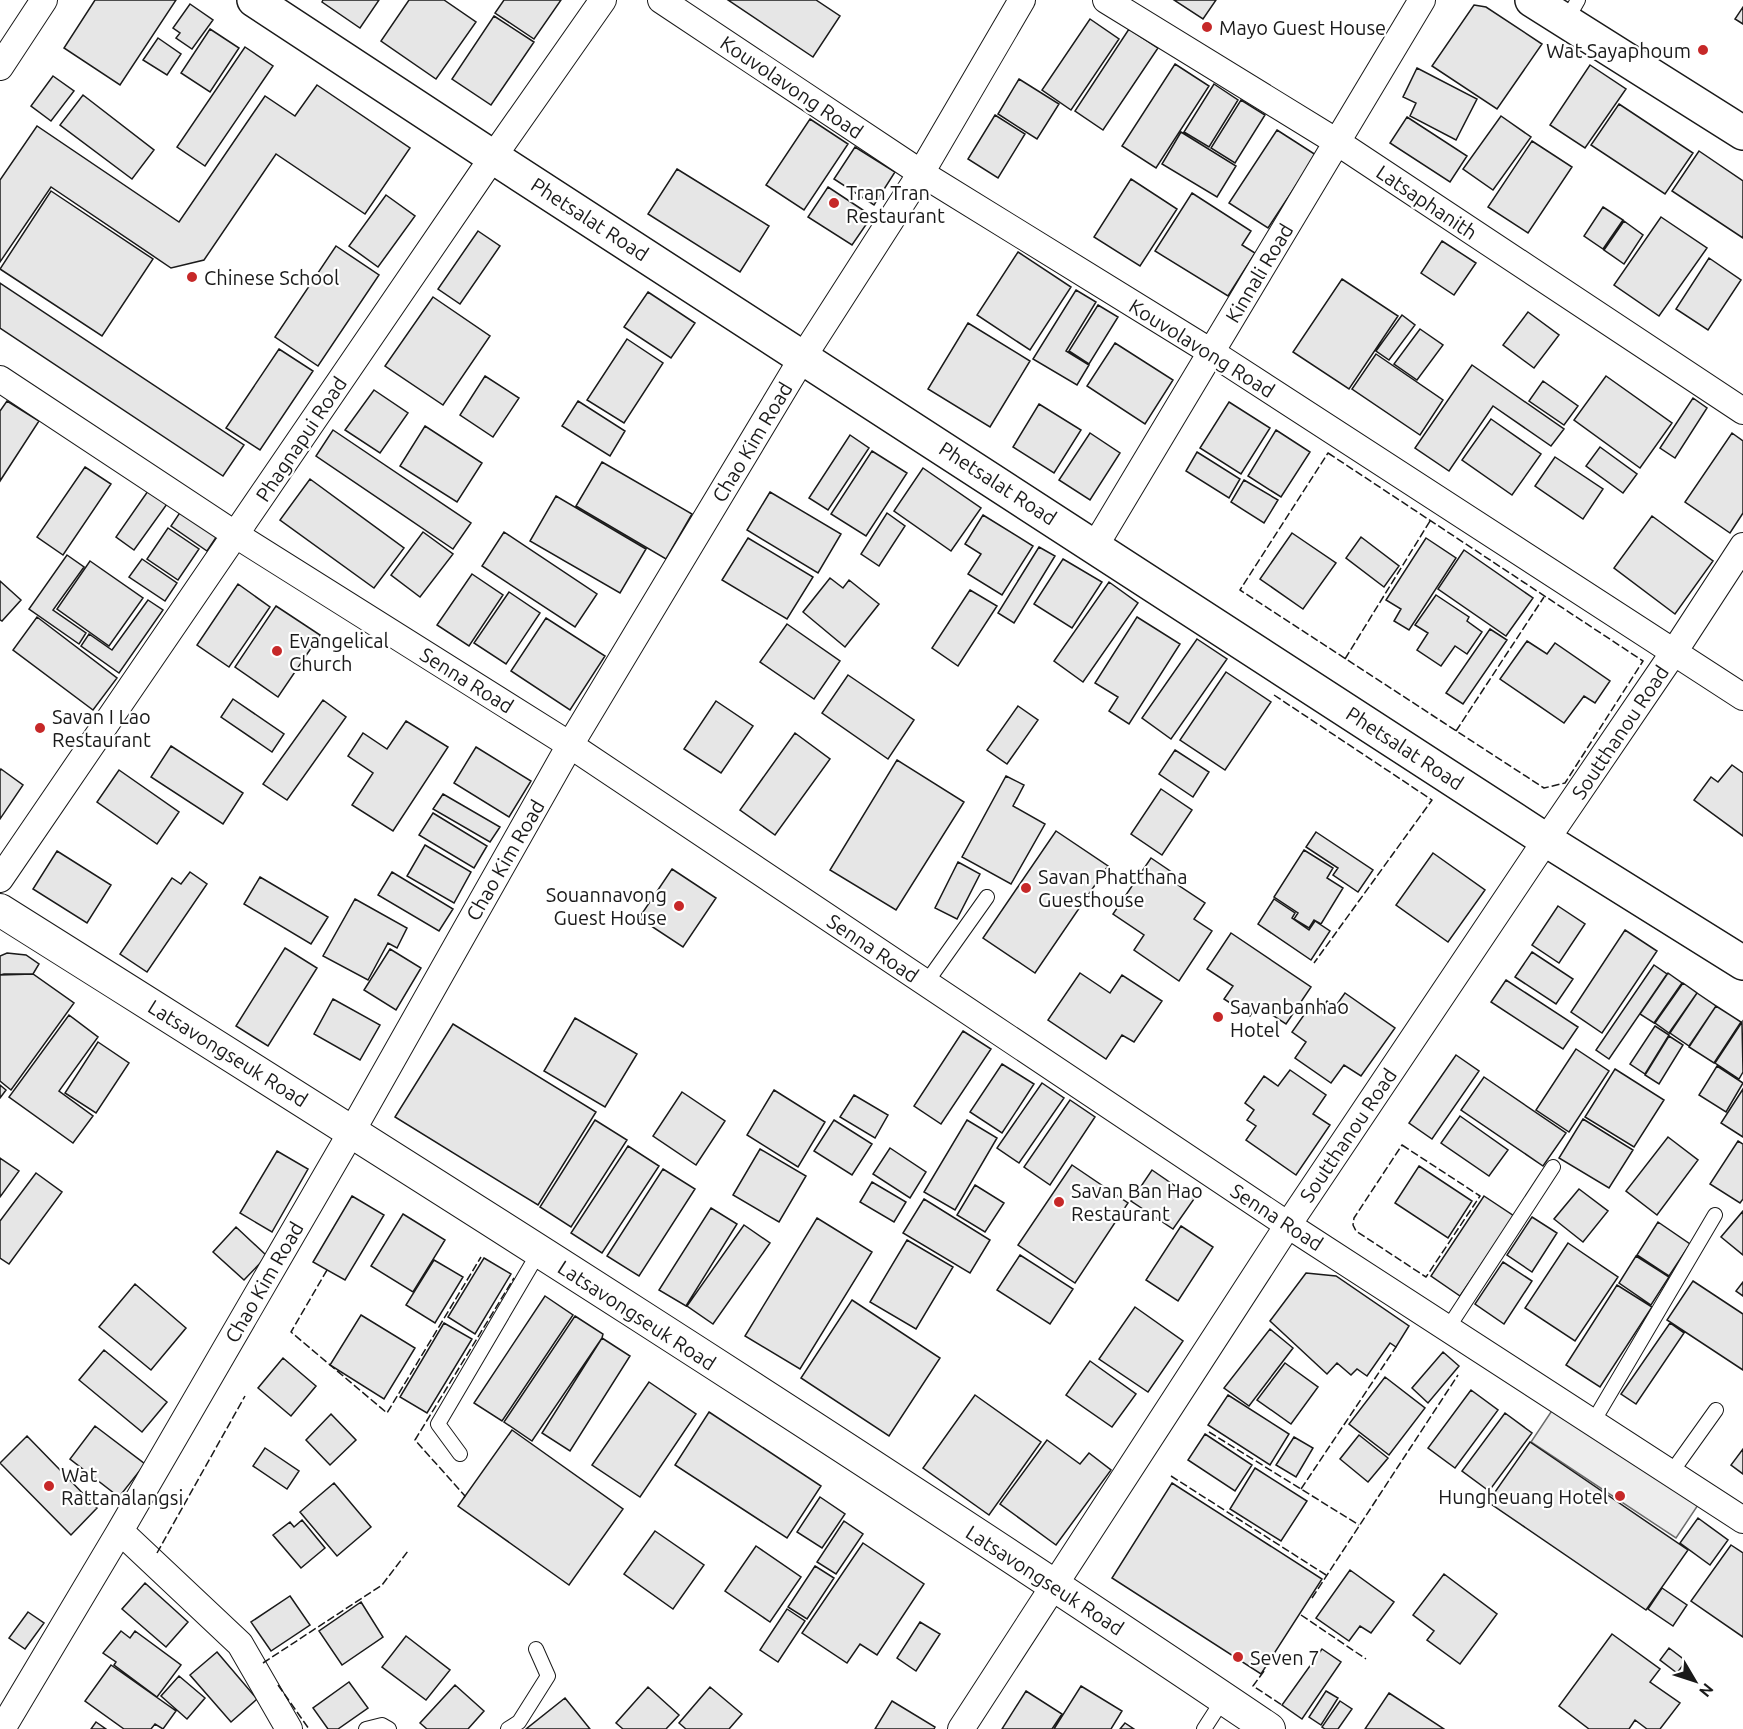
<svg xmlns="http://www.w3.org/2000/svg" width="1743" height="1729" viewBox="0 0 1743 1729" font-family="Ubuntu,sans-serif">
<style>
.parking{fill:#ededed;stroke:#6a6a6a;stroke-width:1.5}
.building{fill:#e6e6e6;stroke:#1a1a1a;stroke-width:1.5}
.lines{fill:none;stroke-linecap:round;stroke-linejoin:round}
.service-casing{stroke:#1a1a1a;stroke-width:16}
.minor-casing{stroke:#1a1a1a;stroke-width:28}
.tertiary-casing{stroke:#1a1a1a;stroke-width:34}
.primary-casing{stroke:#1a1a1a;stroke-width:36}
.service{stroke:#fff;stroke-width:14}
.minor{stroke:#fff;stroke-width:26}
.tertiary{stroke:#fff;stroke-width:32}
.primary{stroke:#fff;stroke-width:33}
.fence{stroke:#1a1a1a;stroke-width:1.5;stroke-dasharray:8 3;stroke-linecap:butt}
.poi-dot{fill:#c62828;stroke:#fff;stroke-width:2}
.labels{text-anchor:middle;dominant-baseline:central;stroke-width:4.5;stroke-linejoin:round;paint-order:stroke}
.poi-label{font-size:20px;fill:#1a1a1a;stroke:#fff;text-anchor:start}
.street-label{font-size:20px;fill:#1a1a1a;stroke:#fff}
</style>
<rect width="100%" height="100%" fill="#fff"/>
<path class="parking" d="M1553,1409l145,96 -22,33 -145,-96z"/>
<path class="building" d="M95,0h81l-56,85 -56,-37z
M323,0h56l-19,28 -38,-26z
M409,0h35l32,22 -40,57 -55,-38z
M504,0h57l-27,39 -39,-26z
M728,0h88l24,16 -27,41z
M1174,0h42l-13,19z
M190,4l23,16 -21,29 -16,-11 4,-5 -7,-5z
M1474,5l12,2 56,37 -45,65 -65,-43z
M1743,7v17l-8,-5z
M494,16l40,26 -43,63 -39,-26z
M1090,19l29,20 -48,71 -29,-20z
M210,29l29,19 -29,44 -29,-19z
M1129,29l29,19 -55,82 -28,-19z
M158,38l23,16 -14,21 -24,-15z
M245,47l28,19 -68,100 -28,-19z
M1175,64l34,22 -53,82 -34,-22z
M1590,65l36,24 -41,59 -35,-23z
M1417,68l60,31 -21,41 -46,-24 6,-13 -13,-6z
M53,76l21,15 -23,30 -20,-15z
M1019,79l40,25 -22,35 -39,-25z
M1214,84l24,16 -29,47 -25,-15z
M317,85l93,63 -45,66 -89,-60 -72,106 -33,8 -120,-81 -51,75v-82l37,-54 142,96 86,-126 30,20z
M83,95l71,55 -22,29 -72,-54z
M1241,100l24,15 -30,48 -24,-15z
M1619,104l74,49 -28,41 -74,-49z
M995,115l30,19 -27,44 -30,-19z
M1501,116l30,21 -38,53 -30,-21z
M1407,117l60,39 -17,26 -60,-39z
M810,119l38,25 -44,66 -38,-25z
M1277,130l39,25 -48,73 -39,-25z
M1181,132l55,34 -19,31 -55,-33z
M1532,141l40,26 -44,66 -40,-26z
M855,147l40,25 -21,33 -40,-26z
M1699,151l44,30v57l-71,-47z
M677,169l92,57 -29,46 -92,-58z
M1131,179l46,30 -37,57 -46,-29z
M828,187l44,29 -20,29 -44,-28z
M51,191l102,68 -51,77 -102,-67z
M1192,193l59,38 -9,14 13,8 -27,43 -73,-45z
M386,195l29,21 -37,51 -29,-21z
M1603,207l20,13 -20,29 -19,-13z
M1661,217l46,31 -48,68 -45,-31z
M1624,221l19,14 -19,29 -20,-14z
M478,231l22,15 -40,58 -22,-15z
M1442,241l34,22 -22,32 -33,-22z
M336,246l43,29 -61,91 -43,-29z
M1018,252l53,35 -41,63 -53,-35z
M1709,258l32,22 -33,50 -32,-21z
M1342,279l56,37 -49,73 -56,-37z
M0,283l244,162 -21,31 -223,-148z
M1076,290l20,12 -30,49 23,14 -12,20 -44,-26z
M648,292l47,31 -24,35 -47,-31z
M433,297l57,39 -47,69 -58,-39z
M1098,305l20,12 -29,47 -20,-13z
M1528,312l31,23 -25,33 -31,-23z
M1402,315l13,10 -26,35 -13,-9z
M968,323l62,38 -40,66 -62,-38z
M1420,329l23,16 -26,35 -23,-16z
M627,339l36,24 -39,60 -37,-23z
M1115,343l58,37 -28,44 -58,-38z
M279,349l34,22 -53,79 -34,-22z
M1376,354l67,46 -23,35 -68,-46z
M1472,365l92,64 -13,17 -58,-40 -44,65 -34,-23z
M485,376l34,22 -26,39 -33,-22z
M1606,376l66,47 -32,45 -66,-48z
M1543,381l35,25 -14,19 -35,-24z
M374,390l34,23 -28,40 -35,-23z
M1693,398l14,10 -32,50 -15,-10z
M7,401l32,20 -39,60v-70z
M578,401l47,30 -15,25 -48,-30z
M1229,402l41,26 -29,46 -41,-26z
M1039,404l42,26 -27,43 -41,-26z
M1491,419l50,35 -29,41 -50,-35z
M425,426l57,37 -25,39 -57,-36z
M333,430l138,93 -18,26 -137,-93z
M1276,430l34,22 -29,45 -33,-21z
M1090,433l30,20 -30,47 -31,-20z
M1732,433l11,8v72l-13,20 -45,-31z
M850,435l19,13 -41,62 -19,-12z
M1600,447l37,27 -14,19 -37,-27z
M872,451l35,22 -41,63 -35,-22z
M1197,452l43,27 -11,19 -43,-27z
M1555,457l48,32 -20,30 -48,-33z
M602,462l90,52 -26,45 -90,-53z
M85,467l26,17 -48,71 -26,-18z
M923,468l58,40 -30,43 -57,-40z
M310,479l94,69 -30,40 -94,-68z
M1244,480l34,20 -14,23 -33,-21z
M148,491l19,13 -33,46 -18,-13z
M770,492l71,42 -23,39 -71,-43z
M556,496l90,53 -26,44 -90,-52z
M181,511l36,25 -10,15 -36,-25z
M887,513l18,13 -26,40 -18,-12z
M983,515l50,31 -31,49 -34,-21 13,-20 -16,-10z
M1652,516l61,45 -38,53 -61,-46z
M168,528l31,21 -21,31 -31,-21z
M423,532l30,22 -33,43 -29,-22z
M504,532l93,62 -22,33 -93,-61z
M1292,533l44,30 -33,46 -43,-30z
M1361,537l38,29 -15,21 -38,-29z
M748,538l65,39 -26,42 -65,-39z
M1426,538l30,20 -47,72 -15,-9 7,-12 -15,-9z
M1039,547l16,9 -41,67 -16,-10z
M1464,550l69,48 -27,38 -68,-47z
M67,555l17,12 -31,43 33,23 -7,11 -50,-35z
M142,559l35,24 -12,18 -36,-24z
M1063,559l39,23 -30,46 -38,-24z
M90,561l53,37 -34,48 -52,-37z
M472,574l31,21 -34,51 -32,-21z
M830,578l13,10 6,-8 30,24 -34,43 -42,-35z
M0,581l21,19 -19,21 -2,-1z
M1109,582l29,21 -55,79 -29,-21z
M238,584l32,23 -41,60 -32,-22z
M970,590l27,16 -39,60 -26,-18z
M509,592l31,21 -34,51 -32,-21z
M1436,595l33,22 -2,4 15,11 -15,22 -12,-8 -14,20 -24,-16 11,-17 -13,-8z
M148,600l15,10 -44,63 -38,-27 8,-12 23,16z
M276,606l44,29 -42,62 -43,-30z
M37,617l80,61 -24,32 -80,-60z
M1137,617l43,27 -51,80 -20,-13 9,-14 -23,-14z
M546,618l59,38 -35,54 -59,-39z
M787,624l53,37 -26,38 -54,-37z
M1490,629l17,11 -44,64 -17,-11z
M1197,639l30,20 -56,80 -29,-21z
M1527,641l20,13 8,-11 55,38 -15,22 -11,-7 -20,27 -64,-44z
M1226,672l45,30 -46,68 -45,-30z
M848,675l66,45 -26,39 -66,-46z
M233,699l51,35 -12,18 -51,-35z
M323,700l23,17 -59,83 -24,-16z
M716,701l37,25 -32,47 -37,-24z
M1018,706l20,14 -31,44 -20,-14z
M406,721l42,26 -55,84 -41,-26 21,-32 -25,-17 15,-23 24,16z
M795,733l35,26 -55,76 -35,-25z
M171,746l72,47 -20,31 -72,-47z
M476,747l55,34 -22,36 -55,-34z
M1175,750l34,22 -16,25 -34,-23z
M897,760l67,42 -68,108 -66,-40z
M1732,765l11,8v63l-49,-36 17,-23 7,5z
M1,769l22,16 -23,34v-48z
M119,770l60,42 -22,32 -60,-42z
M1006,776l18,9 -11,21 32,18 -34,60 -49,-27z
M1161,789l31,21 -30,45 -31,-21z
M443,794l57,33 -10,15 -57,-33z
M433,813l54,33 -13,22 -55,-33z
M1056,831l52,35 -73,107 -52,-35z
M1316,832l57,38 -15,22 -25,-17 5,-7 -32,-21z
M425,845l46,27 -17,31 -47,-27z
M1304,850l29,18 -6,10 16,10 -22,36 -7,-4 -5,8 -15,-9 4,-6 -24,-16z
M57,851l54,34 -24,38 -54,-34z
M1433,853l52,37 -37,52 -52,-37z
M1151,858l28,19 -4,6 30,20 -11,16 18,12 -33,50 -45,-31 10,-15 -31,-21z
M958,862l22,12 -23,45 -22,-11z
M672,869l44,29 -33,49 -44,-29z
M190,872l17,12 -60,88 -27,-18 52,-76 9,6z
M392,872l61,37 -14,22 -61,-36z
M260,877l68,40 -17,27 -67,-40z
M355,899l52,29 -10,20 -9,-5 -20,37 -45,-24z
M1274,899l21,14 -3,5 17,12 6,-9 15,10 -19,29 -53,-36z
M1558,906l27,18 -26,39 -27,-18z
M1625,930l32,21 -55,82 -31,-21z
M1231,933l80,54 -25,37 -29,-19 -7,11 -26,-17 9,-13 -26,-17z
M285,948l32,20 -49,78 -32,-20z
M390,949l31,19 -25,42 -32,-20z
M1532,952l41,27 -17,25 -41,-27z
M7,953l19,2 13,9 -6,10 -33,1v-19z
M1654,965l13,9 -58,85 -13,-9z
M1080,973l30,20 12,-18 40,26 -28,41 -12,-7 -16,24 -58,-39z
M1668,973l14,10 -28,40 -14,-9z
M4,974h29l41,29 -63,87 -11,-9v-106z
M1506,980l72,47 -15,22 -72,-47z
M1683,983l14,10 -28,40 -14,-10z
M1345,993l50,35 -34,48 -17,-11 -13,18 -36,-25 11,-16 -14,-10 19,-27 9,6 7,-10 8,6z
M1697,993l19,13 -27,40 -19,-13z
M333,999l47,26 -20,35 -46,-26z
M1716,1006l25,16 -27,41 -25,-16z
M69,1015l29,22 -39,54 34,25 -20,27 -64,-46z
M575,1018l62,36 -32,53 -61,-36z
M1742,1022l1,50 -4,7 -24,-16z
M453,1024l143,88 -58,93 -143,-88z
M1655,1026l14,9 -24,39 -15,-10z
M963,1031l28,18 -50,75 -27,-18z
M1669,1036l14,9 -24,39 -14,-9z
M98,1042l31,21 -33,50 -31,-20z
M1576,1049l33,22 -40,61 -33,-22z
M1456,1055l23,16 -47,68 -23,-16z
M1002,1064l32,20 -32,49 -32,-21z
M1717,1066l26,17 -17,29 -27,-17z
M1615,1069l49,31 -30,47 -49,-30z
M1290,1070l36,25 -13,19 17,11 -34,50 -50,-35 10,-14 -9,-6 7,-10 -9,-7 19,-27 14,10z
M1484,1077l82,56 -23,33 -82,-56z
M1042,1083l22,15 -45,65 -22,-15z
M0,1085l6,5 -6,8z
M1743,1089v48l-22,-14z
M774,1090l51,32 -27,45 -51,-32z
M682,1092l43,29 -29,44 -43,-29z
M854,1095l34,20 -13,23 -35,-21z
M1070,1100l25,17 -45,68 -26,-18z
M1460,1116l48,34 -19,26 -48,-33z
M1583,1119l50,31 -24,38 -50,-30z
M595,1120l32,20 -56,87 -31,-20z
M834,1120l38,24 -20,31 -38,-24z
M967,1120l30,18 -42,72 -31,-18z
M1668,1137l30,23 -41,55 -31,-24z
M1738,1141l5,3v55l-3,4 -30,-19z
M628,1146l31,20 -57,87 -31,-20z
M890,1148l36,24 -16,26 -37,-24z
M760,1149l46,27 -27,46 -46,-27z
M277,1151l31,18 -36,63 -32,-19z
M0,1158l19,13 -19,26z
M1072,1165l56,38 -53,80 -57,-38z
M1419,1166l53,35 -24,37 -53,-35z
M663,1169l32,20 -56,87 -32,-20z
M1152,1170l42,29 -21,30 -42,-28z
M36,1173l26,19 -53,72 -9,-6v-37z
M872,1182l34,20 -12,20 -34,-20z
M975,1185l29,18 -19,29 -28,-17z
M1579,1189l29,22 -25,31 -29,-23z
M352,1196l32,19 -39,65 -32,-18z
M1484,1196l30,20 -54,80 -29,-20z
M924,1199l66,41 -20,33 -67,-40z
M711,1208l26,16 -51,82 -27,-16z
M1743,1211v44l-22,-18z
M403,1214l42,26 -32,52 -42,-26z
M1532,1217l25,16 -25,39 -25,-17z
M817,1218l55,34 -72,117 -55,-33z
M1658,1222l32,22 -21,32 -32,-21z
M744,1225l26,18 -57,81 -26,-18z
M1181,1226l32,21 -35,54 -32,-21z
M236,1227l31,29 -23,24 -31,-28z
M907,1240l46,27 -37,62 -46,-27z
M1568,1243l50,34 -43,64 -50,-33z
M1020,1255l53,34 -23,35 -53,-34z
M1636,1256l33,21 -18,28 -32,-22z
M484,1258l27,16 -36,60 -27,-17z
M434,1260l29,17 -28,46 -29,-18z
M1503,1262l29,19 -28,43 -29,-20z
M1306,1273l30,3 73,50 -13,21 -6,-4 -23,33 -10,-7 -6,6 -14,-12 -10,11 -57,-53z
M1693,1281l50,33v56l-76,-50z
M1743,1282v14l-7,-5z
M135,1284l51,44 -35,42 -52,-43z
M1617,1285l35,22 -52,80 -34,-22z
M545,1296l28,19 -71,106 -28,-18z
M852,1300l88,58 -51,78 -88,-58z
M1135,1307l48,34 -35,51 -49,-33z
M361,1315l54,33 -31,51 -54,-34z
M575,1316l28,18 -1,4 -70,103 -28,-19z
M444,1323l28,16 -45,74 -27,-16z
M1670,1323l14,10 -48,71 -15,-10z
M1270,1329l23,19 -44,58 -25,-18z
M602,1338l28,18 -60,95 -28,-18z
M104,1350l63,52 -25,30 -63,-52z
M1443,1352l16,14 -31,37 -16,-15z
M283,1358l33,28 -25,30 -33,-28z
M1090,1361l46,33 -24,33 -46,-32z
M1285,1363l33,24 -27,37 -34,-24z
M1385,1377l40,31 -36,47 -40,-31z
M649,1382l47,32 -56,83 -48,-32z
M1471,1390l27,20 -43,58 -27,-20z
M975,1395l66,47 -52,73 -66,-47z
M1228,1395l61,39 -19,31 -62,-40z
M709,1412l112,74 -34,52 -112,-73z
M1505,1413l27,20 -43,58 -27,-20z
M331,1414l25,26 -26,25 -24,-25z
M95,1426l50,38 -26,33 -49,-38z
M512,1430l111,79 -54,76 -111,-79z
M1205,1434l47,31 -17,26 -47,-31z
M1359,1435l29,23 -20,24 -28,-23z
M27,1436l70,72 -26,27 -71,-72z
M1294,1437l19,11 -17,29 -20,-12z
M1047,1440l33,24 9,-11 22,17 -55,75 -56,-41z
M1530,1442l158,108 -42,60 -158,-108z
M265,1448l34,23 -12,18 -34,-23z
M1743,1449v25l-12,-9z
M1255,1468l52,33 -26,40 -51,-32z
M334,1483l37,44 -34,29 -37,-44z
M1172,1483l150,96 -61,95 -149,-96z
M820,1497l25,17 -23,34 -25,-16z
M1698,1518l30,22 -18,25 -30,-22z
M302,1520l23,28 -24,20 -28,-33 17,-13 4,5z
M844,1521l19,13 -27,40 -19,-12z
M655,1531l49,34 -31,44 -49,-35z
M863,1543l61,41 -47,71 -17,-11 -13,19 -45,-30z
M1731,1545l12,8v84l-52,-36z
M756,1546l45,31 -31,45 -45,-31z
M815,1566l19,12 -27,41 -19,-12z
M1350,1570l44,32 -23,31 -11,-7 -11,15 -33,-23z
M1444,1574l53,40 -37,50 -33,-24 7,-9 -21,-16z
M145,1583l43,39 -22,25 -44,-38z
M1662,1588l25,17 -14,21 -25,-17z
M290,1596l20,29 -39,26 -20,-29z
M361,1602l22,35 -41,28 -23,-34z
M787,1609l18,12 -27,41 -18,-12z
M28,1612l16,11 -19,26 -16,-11z
M920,1622l20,12 -24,37 -19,-13z
M121,1631l9,7 5,-7 46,34 -24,32 -43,-32 2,-3 -13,-9z
M1612,1634l48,35 -10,13 30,21 -20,26h-13l-12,-9 -6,9h-40l-30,-23z
M406,1636l44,34 -24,30 -44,-33z
M1669,1648l17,13 -9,12 -17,-13z
M1322,1649l19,13 -39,57 -20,-14z
M217,1652l40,47 -26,23 -41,-47z
M111,1665l65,46 -13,18 -8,-5 -4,5h-27l-39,-28z
M179,1676l26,22 -18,21 -26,-23z
M349,1682l19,26 -30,21h-10l-15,-21z
M455,1685l29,26 -16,18h-41l-7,-6z
M1081,1686l41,25 -11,18h-57z
M648,1687l31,28 -13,14h-43l-7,-6z
M710,1687l32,27 -13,15h-43l-7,-6z
M1026,1691l36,23 -10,15h-50z
M1326,1691l12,7 -17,27 -12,-8z
M1389,1693l55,36h-79z
M565,1698l25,31h-64z
M892,1701l43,26 -1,2h-59z
M1340,1701l12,8 -14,20h-13l-3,-2z
M96,1722l10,7h-15z
M1125,1723l9,6h-14z"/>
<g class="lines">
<g class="service-casing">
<path id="service" d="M1566,21l12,-21
M926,983l61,-86
M1448,1328l105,-161
M1593,1422l122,-207
M460,1454l-22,-30 101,-172
M1671,1473l45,-63
M366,1729l16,-4 7,4
M508,1729l11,-7 29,-46 -12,-27
M1204,1729l20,-31"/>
</g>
<g class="minor-casing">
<path id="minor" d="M661,0l260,173 290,179 532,345
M1106,0l231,142 406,269
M0,67l44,-67
M0,379l236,156 334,210 718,480 455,295
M1095,546l327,-546
M0,879l493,-722 110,-157
M120,1531l120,113 49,85
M2,1729l118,-198 232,-400 218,-386 233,-388 118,-184 101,-173
M961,1729l327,-504 258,-385 128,-188 69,-106"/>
</g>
<g class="tertiary-casing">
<path id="tertiary" d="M0,910c426,268 852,537 1269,819"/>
</g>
<g class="primary-casing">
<path id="primary" d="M254,0l239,157 1053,683 197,123
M1532,0l211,133"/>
</g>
<use href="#service" class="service"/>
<use href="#minor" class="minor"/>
<use href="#tertiary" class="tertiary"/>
<use href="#primary" class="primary"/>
<path class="fence" d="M1328,453l315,208 -78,122 -21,5 -304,-198z
M1345,659l85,-138
M1274,695l158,105 -118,163
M1456,731l88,-134
M1402,1145l78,51 -54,81 -70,-46 -3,-6 1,-7z
M327,1270l-36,62 96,81 94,-156
M1209,1432l150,93
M1171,1476l155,99
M1301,1489l95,-142
M464,1498l1,-2 -50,-56 99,-162
M157,1553l88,-157
M1312,1598l146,-223
M1301,1615l65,44
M263,1663l119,-78 26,-34
M1264,1671l-11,15 29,19
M278,1685l31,44"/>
</g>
<g class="poi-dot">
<circle cx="1207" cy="27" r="6"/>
<circle cx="1703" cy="50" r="6"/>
<circle cx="834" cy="203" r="6"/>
<circle cx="192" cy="277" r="6"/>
<circle cx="277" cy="651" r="6"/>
<circle cx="40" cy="728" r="6"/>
<circle cx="1026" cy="888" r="6"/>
<circle cx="679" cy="906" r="6"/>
<circle cx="1218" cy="1017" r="6"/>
<circle cx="1059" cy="1202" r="6"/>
<circle cx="49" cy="1486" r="6"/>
<circle cx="1620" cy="1496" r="6"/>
<circle cx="1238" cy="1657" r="6"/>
</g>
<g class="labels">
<g class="poi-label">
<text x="1219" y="27">Mayo Guest House</text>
<text x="1691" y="50" text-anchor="end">Wat Sayaphoum</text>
<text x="846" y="192">Tran Tran<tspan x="846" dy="23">Restaurant</tspan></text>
<text x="204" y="277">Chinese School</text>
<text x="289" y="640">Evangelical<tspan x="289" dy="23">Church</tspan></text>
<text x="52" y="716">Savan I Lao<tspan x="52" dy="23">Restaurant</tspan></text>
<text x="1038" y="876">Savan Phatthana<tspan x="1038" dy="23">Guesthouse</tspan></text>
<text x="667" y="894" text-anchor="end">Souannavong<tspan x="667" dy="23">Guest House</tspan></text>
<text x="1230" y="1006">Savanbanhao<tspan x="1230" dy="23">Hotel</tspan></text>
<text x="1071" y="1190">Savan Ban Hao<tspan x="1071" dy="23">Restaurant</tspan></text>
<text x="61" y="1474">Wat<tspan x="61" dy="23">Rattanalangsi</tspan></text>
<text x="1608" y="1496" text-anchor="end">Hungheuang Hotel</text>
<text x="1250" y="1657">Seven 7</text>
</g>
<g class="street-label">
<text transform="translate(792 87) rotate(34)">Kouvolavong Road</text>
<text transform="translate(1427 202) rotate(34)">Latsaphanith</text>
<text transform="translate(590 219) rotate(33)">Phetsalat Road</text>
<text transform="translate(1259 273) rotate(-59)">Kinnali Road</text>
<text transform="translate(1202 348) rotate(32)">Kouvolavong Road</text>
<text transform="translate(301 439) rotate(-56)">Phagnapui Road</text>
<text transform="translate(752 442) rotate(-59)">Chao Kim Road</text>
<text transform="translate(998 483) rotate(33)">Phetsalat Road</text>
<text transform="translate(467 680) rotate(32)">Senna Road</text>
<text transform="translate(1620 732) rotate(-56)">Soutthanou Road</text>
<text transform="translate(1405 748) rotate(33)">Phetsalat Road</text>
<text transform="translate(505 860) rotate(-60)">Chao Kim Road</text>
<text transform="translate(873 948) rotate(34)">Senna Road</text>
<text transform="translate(228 1053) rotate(32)">Latsavongseuk Road</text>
<text transform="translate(1348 1135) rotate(-56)">Soutthanou Road</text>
<text transform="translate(1277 1217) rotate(33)">Senna Road</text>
<text transform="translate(264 1282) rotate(-60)">Chao Kim Road</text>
<text transform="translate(637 1315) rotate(33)">Latsavongseuk Road</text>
<text transform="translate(1045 1580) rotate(33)">Latsavongseuk Road</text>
</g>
</g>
<g transform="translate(1695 1681) rotate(129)" stroke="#ffffff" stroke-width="4.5" paint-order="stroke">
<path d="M0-4.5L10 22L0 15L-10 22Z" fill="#1a1a1a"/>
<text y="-9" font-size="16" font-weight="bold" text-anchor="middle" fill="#1a1a1a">N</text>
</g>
</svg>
